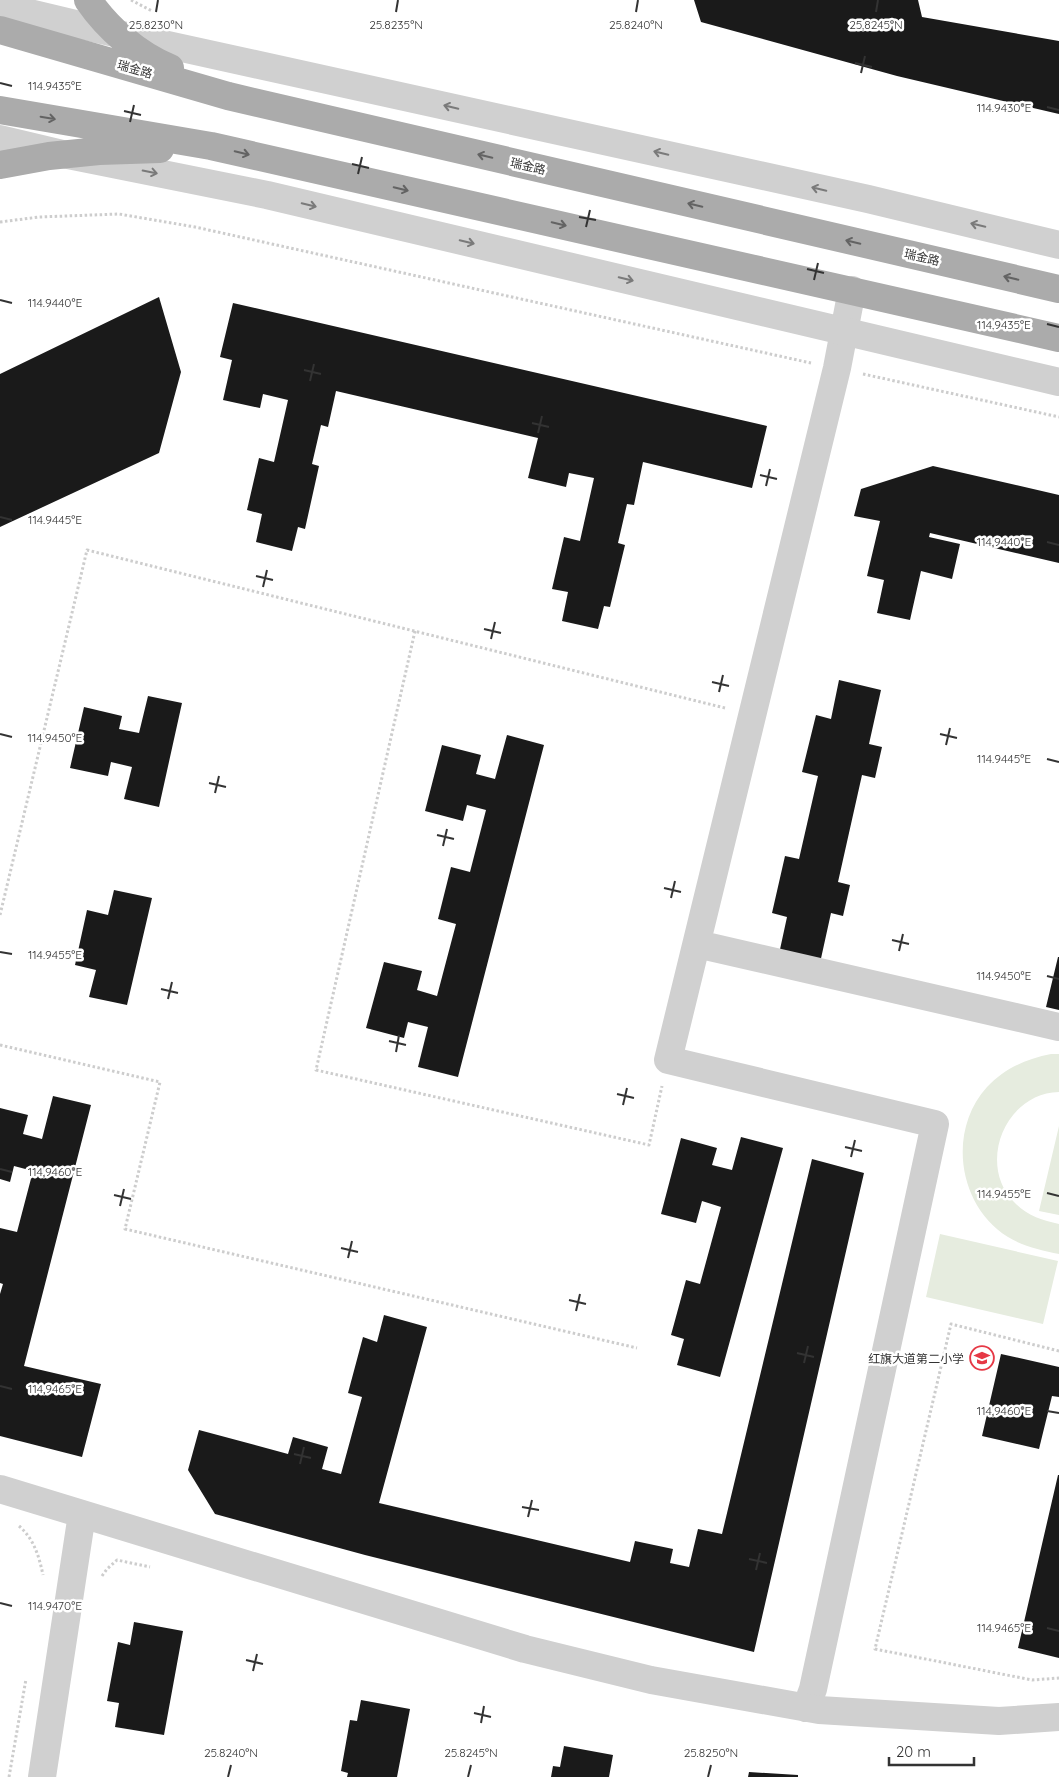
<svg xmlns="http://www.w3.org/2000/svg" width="1059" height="1777" viewBox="0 0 1059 1777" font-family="Quicksand,'Noto Sans SC',sans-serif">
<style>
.green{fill:#e6ecdf}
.building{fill:#1a1a1a}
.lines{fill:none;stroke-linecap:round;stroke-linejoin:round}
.path{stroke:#cdcdcd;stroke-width:3;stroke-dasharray:2.5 2.5;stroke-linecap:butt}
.minor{stroke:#d0d0d0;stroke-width:28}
.tertiary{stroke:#d0d0d0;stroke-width:28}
.primary{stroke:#ababab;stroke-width:28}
.oneway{stroke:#7a7a7a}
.oneway2{stroke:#636363}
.ticks{fill:none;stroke:#333;stroke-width:2}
.labels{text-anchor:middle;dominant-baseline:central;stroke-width:5;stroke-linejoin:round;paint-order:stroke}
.street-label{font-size:12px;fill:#333;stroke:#fff}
.poi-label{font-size:12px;fill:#333;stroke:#fff;text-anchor:end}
.ticks-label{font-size:12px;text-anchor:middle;fill:#333;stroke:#fff;stroke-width:5;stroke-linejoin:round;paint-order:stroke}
</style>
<rect width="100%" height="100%" fill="#fff"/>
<path class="green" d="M1051,1054h8v38c-54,1 -83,73 -44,111 13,13 27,17 44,21v30c-17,-4 -35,-7 -51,-17 -50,-31 -61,-106 -21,-150 18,-19 39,-28 64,-33z
M1059,1126v89l-20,-4z
M940,1234l118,27 -15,63 -117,-27z"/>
<path class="building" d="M694,0h224l4,17 137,24v73l-162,-38 -196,-54z
M159,297l22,75 -22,81 -159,74v-153z
M233,303l534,123 -15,62 -109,-26 -9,43 -7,-1 -9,39 7,2 -15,62 -6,-1 -6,23 -36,-8 6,-29 -16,-3 12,-52 16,4 14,-63 -25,-5 -3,14 -38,-9 10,-40 -202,-47 -8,36 -7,-2 -9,39 7,2 -14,63 -7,-2 -6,24 -36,-9 6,-28 -15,-4 12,-52 15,4 14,-62 -25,-6 -3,14 -37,-8 9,-40 -12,-3z
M933,466l126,29v68l-129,-30 -1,4 31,7 -8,35 -31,-8 -11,49 -33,-7 7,-33 -17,-4 13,-55 -26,-5 7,-27z
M839,680l42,10 -12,54 13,3 -7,31 -13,-3 -24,107 12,3 -7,31 -12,-3 -11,50 -41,-9 8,-37 -15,-4 13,-57 14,3 19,-83 -16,-4 14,-57 15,4z
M148,696l34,7 -23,104 -35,-8 8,-32 -21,-5 -3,14 -38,-8 14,-61 38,9 -3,13 20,4z
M507,735l37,10 -86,332 -40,-10 10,-40 -20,-5 -4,16 -38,-10 18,-66 38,9 -5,19 20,6 19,-72 -18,-5 13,-52 19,5 16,-62 -19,-5 -4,16 -38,-10 17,-66 39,10 -5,19 19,5z
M114,890l38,8 -25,107 -38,-8 7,-27 -21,-5 12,-55 21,5z
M1058,957h1v53l-13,-3z
M53,1096l38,9 -67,261 77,18 -19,73 -82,-21v-142l3,-10 -3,-1v-55l17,4 16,-61 -19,-5 -4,16 -10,-3v-71l28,7 -5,19 19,5z
M741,1137l42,11 -63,229 -43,-12 7,-26 -13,-4 15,-55 14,4 21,-77 -19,-6 -6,22 -35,-9 20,-76 36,10 -5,17 20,5z
M812,1159l52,14 -110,479 -389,-97 -150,-41 -27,-44 11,-40 89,24 5,-17 35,10 -6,22 19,5 21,-77 -14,-4 15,-56 14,5 7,-27 43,12 -48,176 251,59 5,-21 38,8 -3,14 19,4 9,-38 24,5z
M1001,1354l58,13v30l-7,-1 -13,53 -57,-13z
M1058,1475h1v183l-41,-10z
M134,1622l49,9 -19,104 -49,-8 4,-24 -12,-2 11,-59 12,3z
M361,1700l49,9 -13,68h-50l1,-4 -7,-2 9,-51 7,1z
M564,1746l49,9 -4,22h-58l2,-11 7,1z
M749,1772l49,3v2h-50z"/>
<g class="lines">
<path class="path" d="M131,0l21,11
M0,222l39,-5 80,-3 76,13 616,136
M863,374l196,43
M415,631l-99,439 333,75 13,-59
M0,915l87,-365 638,158
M0,1045l160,37 -35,147 512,119
M1059,1351l-108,-27 -76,325 157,31 27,-2
M19,1526c15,13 20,30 24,49
M102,1576l5,-7 10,-9 33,7
M9,1777l17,-98"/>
<path class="minor" d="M697,944l362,83
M806,1708l7,-19 122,-565 -267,-64 169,-692 15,-78"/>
<path class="tertiary" d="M0,6l118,28 750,165 191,46
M0,139l63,15 204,41 792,187
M0,1489l525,160 126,31 168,30 180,11 60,-4
M42,1777l40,-263"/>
<path class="primary" d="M88,0c20,29 50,55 82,68
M0,30l228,66 831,193
M0,110l211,36 848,192
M0,165l49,-9 50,-5 61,-2"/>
</g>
<defs><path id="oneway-shaft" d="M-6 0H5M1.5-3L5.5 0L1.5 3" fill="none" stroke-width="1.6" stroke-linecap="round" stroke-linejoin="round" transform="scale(1.25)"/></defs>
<g class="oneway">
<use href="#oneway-shaft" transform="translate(451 107) rotate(-167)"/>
<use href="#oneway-shaft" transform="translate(661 153) rotate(-167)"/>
<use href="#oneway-shaft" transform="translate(150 172) rotate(11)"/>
<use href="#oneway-shaft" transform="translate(819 189) rotate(-167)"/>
<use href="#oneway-shaft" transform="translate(309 205) rotate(13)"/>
<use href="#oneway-shaft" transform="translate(978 225) rotate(-167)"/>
<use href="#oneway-shaft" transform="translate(467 242) rotate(13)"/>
<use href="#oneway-shaft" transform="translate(626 279) rotate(13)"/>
</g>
<g class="oneway2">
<use href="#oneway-shaft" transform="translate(48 118) rotate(10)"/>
<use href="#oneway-shaft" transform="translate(242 153) rotate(13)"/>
<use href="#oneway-shaft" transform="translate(485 156) rotate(-167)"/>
<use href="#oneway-shaft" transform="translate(401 189) rotate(13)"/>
<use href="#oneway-shaft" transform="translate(695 205) rotate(-167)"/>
<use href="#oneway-shaft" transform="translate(559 224) rotate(13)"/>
<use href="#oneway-shaft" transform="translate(853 242) rotate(-167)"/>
<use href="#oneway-shaft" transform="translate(1011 278) rotate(-167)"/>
</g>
<path class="ticks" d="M156,12l2,-12M396,12l2,-12M636,12l2,-12M876,12l2,-12M855,63l17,4M861,73l4,-17M0,83l12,3M1047,107l12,3M124,111l17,4M130,122l4,-17M352,164l17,4M358,174l4,-17M579,217l17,3M586,227l4,-17M807,269l17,4M814,280l4,-17M0,300l12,3M1047,324l12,3M304,370l17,4M310,381l4,-17M532,423l17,4M538,433l4,-17M760,475l17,4M766,486l4,-17M0,517l12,3M1047,542l12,3M256,576l17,4M263,587l4,-17M484,629l17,4M491,639l4,-17M712,682l17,4M719,692l4,-17M0,734l12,3M940,734l17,4M946,745l4,-17M1047,759l12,3M209,783l17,4M215,793l4,-17M437,835l17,4M443,846l4,-17M664,888l17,4M671,898l4,-17M892,940l17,4M899,951l4,-17M0,952l12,2M1047,976l12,3M161,989l17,4M168,999l4,-17M389,1041l17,4M396,1052l3,-17M617,1094l17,4M623,1105l4,-17M845,1147l17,4M851,1157l4,-17M0,1169l12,3M1047,1193l12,3M114,1195l17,4M120,1206l4,-17M341,1248l17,4M348,1258l4,-17M569,1300l17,4M576,1311l4,-17M797,1353l17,4M804,1363l4,-17M0,1386l12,3M1047,1411l12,2M294,1454l17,4M300,1464l4,-17M522,1507l17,3M528,1517l4,-17M749,1559l18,4M756,1570l4,-17M0,1603l12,3M1047,1628l12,3M246,1660l17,4M253,1671l4,-17M474,1713l17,4M481,1723l3,-17M228,1777l3,-12M468,1777l3,-12M708,1777l3,-12"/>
<defs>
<g id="school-ring" transform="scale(1.25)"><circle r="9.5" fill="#fff" stroke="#e63946" stroke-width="1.5"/><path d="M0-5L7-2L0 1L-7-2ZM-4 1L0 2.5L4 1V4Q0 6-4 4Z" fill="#e63946"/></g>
</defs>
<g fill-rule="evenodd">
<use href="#school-ring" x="982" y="1358"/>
</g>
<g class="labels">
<g class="street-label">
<text transform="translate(135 69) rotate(16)">瑞金路</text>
<text transform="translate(528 166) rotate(13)">瑞金路</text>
<text transform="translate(922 257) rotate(13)">瑞金路</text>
</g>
<g class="poi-label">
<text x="964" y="1358">红旗大道第二小学</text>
</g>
</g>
<g class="ticks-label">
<text x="156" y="29">25.8230°N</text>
<text x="396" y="29">25.8235°N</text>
<text x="636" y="29">25.8240°N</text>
<text x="876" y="29">25.8245°N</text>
<text x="55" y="90">114.9435°E</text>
<text x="1004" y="112">114.9430°E</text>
<text x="55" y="307">114.9440°E</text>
<text x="1004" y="329">114.9435°E</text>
<text x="55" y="524">114.9445°E</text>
<text x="1004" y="546">114.9440°E</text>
<text x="55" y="742">114.9450°E</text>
<text x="1004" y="763">114.9445°E</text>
<text x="55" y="959">114.9455°E</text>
<text x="1004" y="980">114.9450°E</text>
<text x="55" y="1176">114.9460°E</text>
<text x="1004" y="1198">114.9455°E</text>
<text x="55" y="1393">114.9465°E</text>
<text x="1004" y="1415">114.9460°E</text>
<text x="55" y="1610">114.9470°E</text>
<text x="1004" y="1632">114.9465°E</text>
<text x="231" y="1757">25.8240°N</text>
<text x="471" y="1757">25.8245°N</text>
<text x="711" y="1757">25.8250°N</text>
</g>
<path d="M889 1757v8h85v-8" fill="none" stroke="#333333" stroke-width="2.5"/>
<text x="896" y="1757" font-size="15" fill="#333333" stroke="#ffffff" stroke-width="4" paint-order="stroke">20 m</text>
</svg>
